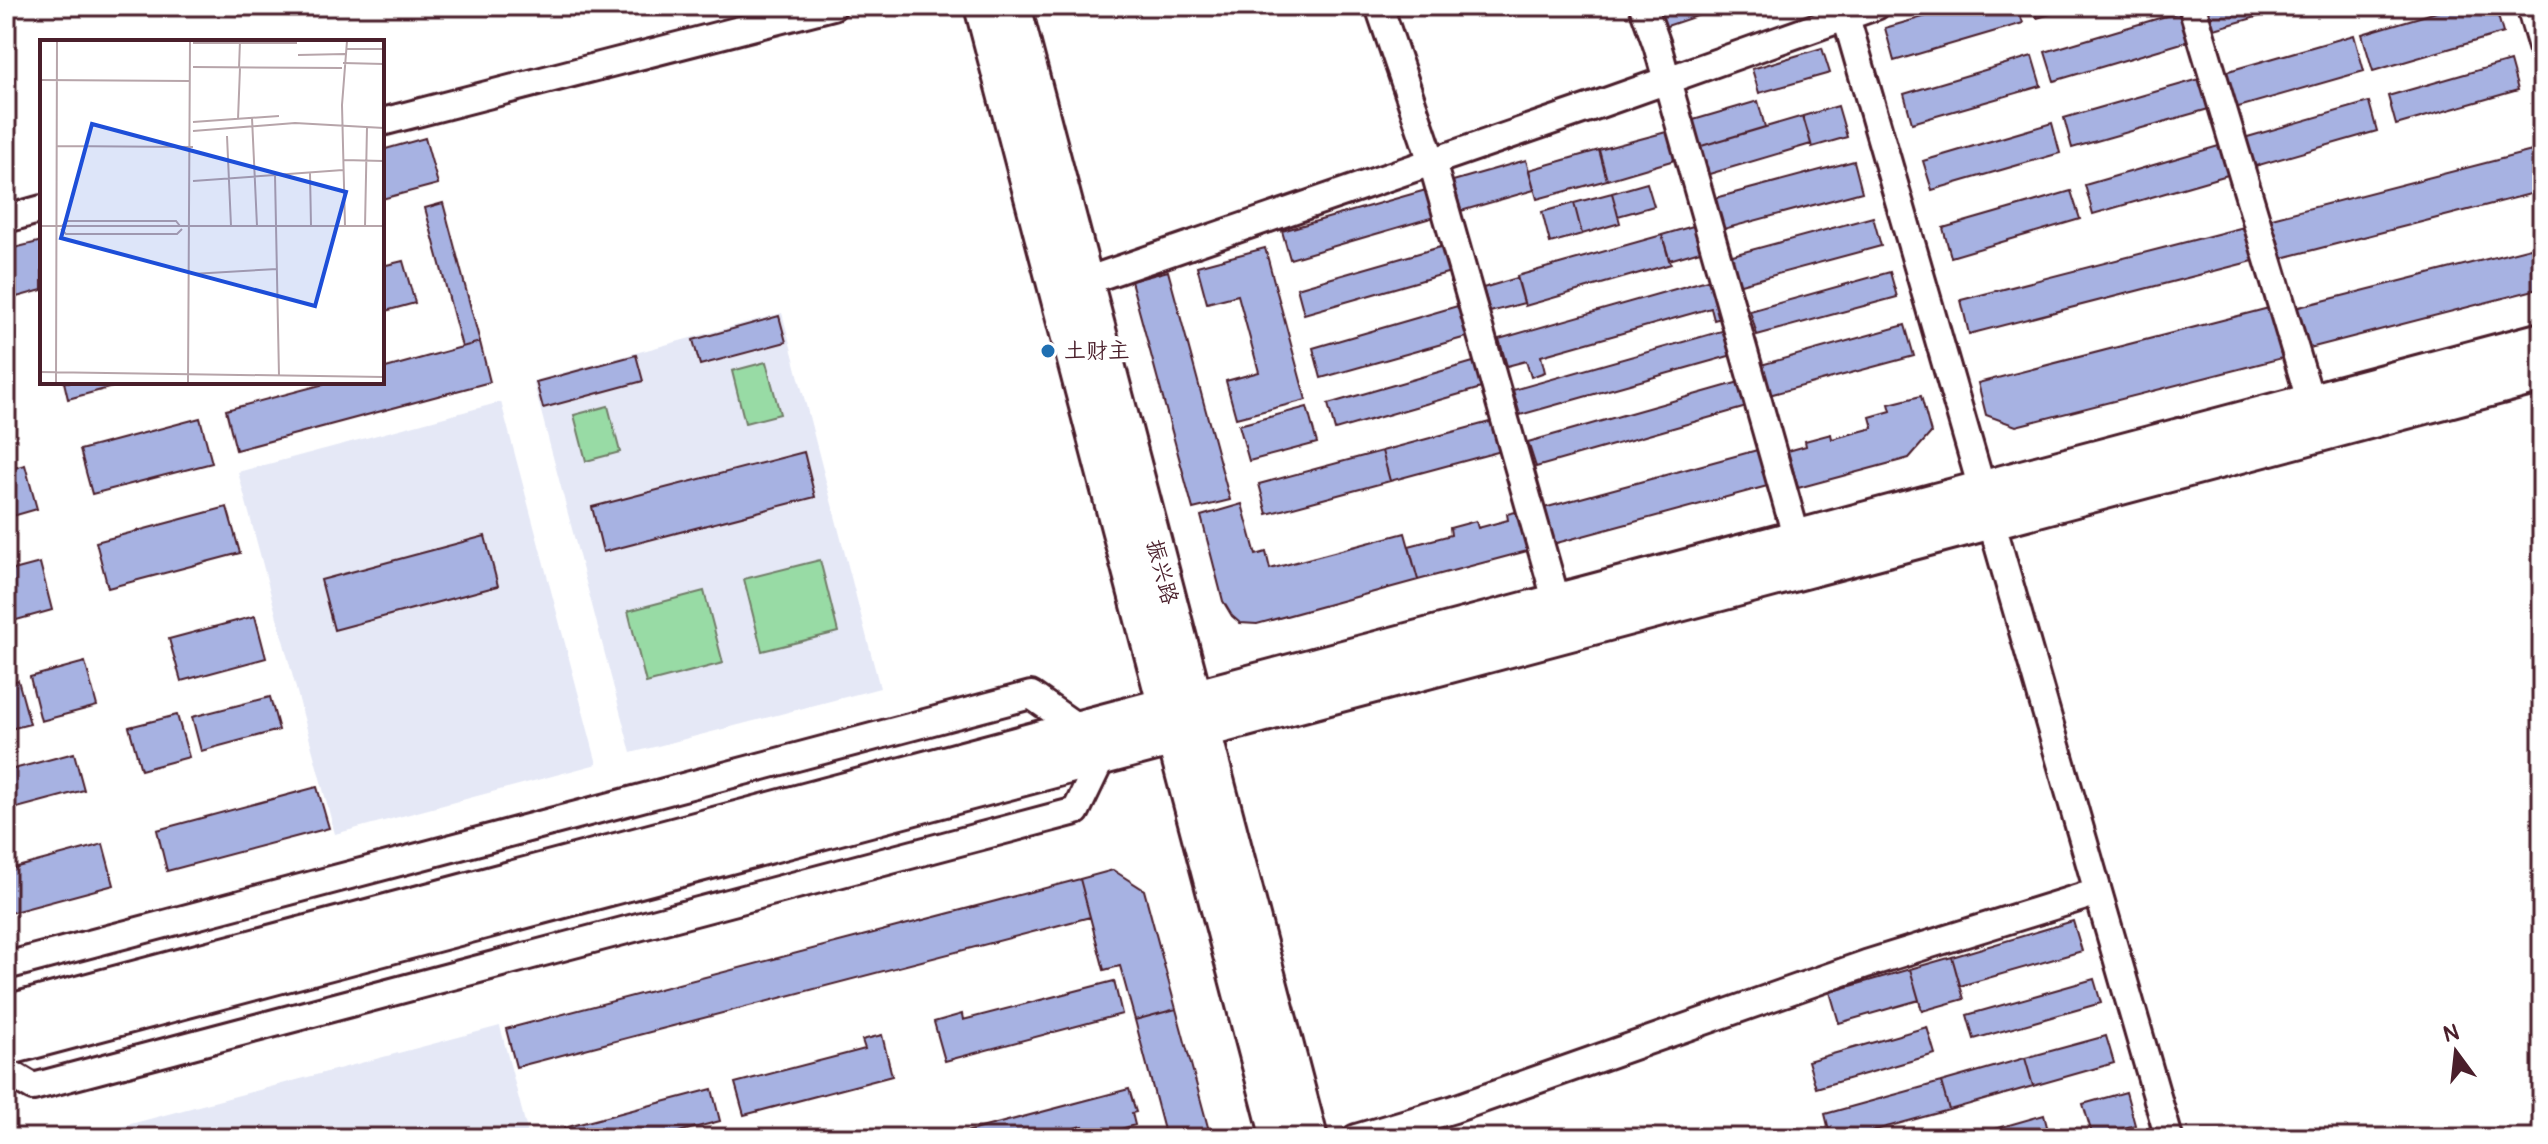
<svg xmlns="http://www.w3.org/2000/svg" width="2548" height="1144" viewBox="0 0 2548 1144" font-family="Pangolin,'LXGW WenKai TC',sans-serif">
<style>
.built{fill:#e5e8f6}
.green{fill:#98dba5;stroke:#717d68;stroke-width:2}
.building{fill:#a7b2e2;stroke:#4a1f2b;stroke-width:2}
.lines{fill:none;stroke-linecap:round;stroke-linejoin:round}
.minor-casing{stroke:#4a1f2b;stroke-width:32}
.tertiary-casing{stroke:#4a1f2b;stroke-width:40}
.secondary-casing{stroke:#4a1f2b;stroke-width:44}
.minor{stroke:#fff;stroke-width:26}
.tertiary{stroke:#fff;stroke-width:34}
.secondary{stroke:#fff;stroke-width:38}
.poi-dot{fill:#1f6fb2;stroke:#fff;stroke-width:3}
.labels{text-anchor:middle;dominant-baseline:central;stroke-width:8;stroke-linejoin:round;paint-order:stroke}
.poi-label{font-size:22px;fill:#4a1f2b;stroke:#fff;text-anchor:start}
.street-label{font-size:22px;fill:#4a1f2b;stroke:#fff}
.inset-road{fill:none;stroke:#b7a5aa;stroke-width:2}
.view{fill:#1d4ed8;fill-opacity:0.15;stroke:#1d4ed8;stroke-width:4}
.inset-edge{fill:none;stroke:#4a1f2b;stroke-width:4}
</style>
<rect width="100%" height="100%" fill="#fff"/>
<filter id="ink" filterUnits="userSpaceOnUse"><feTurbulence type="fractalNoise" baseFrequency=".0125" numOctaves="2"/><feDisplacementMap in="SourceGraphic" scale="16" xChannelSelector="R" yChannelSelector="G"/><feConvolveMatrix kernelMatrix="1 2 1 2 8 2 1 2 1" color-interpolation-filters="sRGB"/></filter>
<g filter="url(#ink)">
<path class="built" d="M782,313l98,375 -249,65 -98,-372z
M501,402l96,362 -262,70 -97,-362z
M500,1026l29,112h-451z"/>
<path class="green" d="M766,362l14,52 -35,9 -13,-52z
M608,406l12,46 -34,9 -12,-46z
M820,560l18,72 -76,19 -18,-72z
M704,591l19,72 -77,20 -18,-72z"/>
<path class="building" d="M1650,6h70l1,2 -63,21z
M1961,6h56l6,17 -129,38 -9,-33z
M2034,6h44l-41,12z
M2204,6h91l-84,24z
M2457,6h38l8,27 -130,38 -11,-37z
M2183,11l9,29 -138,41 -9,-29z
M2354,35l10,36 -129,37 -10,-36z
M1822,48l8,25 -71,20 -7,-24z
M2032,56l9,30 -129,37 -8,-29z
M2510,61l8,29 -122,35 -8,-29z
M2203,78l9,30 -140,40 -8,-30z
M1758,101l7,26 -67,20 -8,-26z
M2369,102l8,29 -125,36 -8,-29z
M1838,106l9,31 -35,10 -9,-31z
M1803,116l8,28 -105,31 -8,-28z
M2052,123l8,30 -128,37 -9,-29z
M1670,131l8,28 -71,21 -8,-30z
M425,138l13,46 -56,15v-49z
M2222,145l9,29 -138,40 -8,-29z
M1599,150l8,30 -70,19 -8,-29z
M2532,151l10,40 -264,68 -10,-40z
M1526,160l8,30 -73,21 -8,-30z
M1854,161l8,31 -142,38 -8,-31z
M1647,183l7,23 -36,10 -6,-23z
M1433,188l8,27 -151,44 -8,-28z
M2071,191l9,28 -129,38 -8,-29z
M1612,193l8,30 -38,11 -8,-31z
M443,203l37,139 -18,5 -37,-139z
M1574,203l8,31 -32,9 -8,-31z
M1873,217l8,29 -144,39 -8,-29z
M1700,224l7,25 -38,11 -7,-25z
M2248,226l9,34 -288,74 -8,-34z
M1662,235l9,29 -146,42 -8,-30z
M42,241v49l-36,10v-50z
M1447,245l7,26 -150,43 -7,-26z
M2542,245v43l-240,62 -11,-41z
M1265,248l41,152 -70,18 -10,-37 33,-9 -21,-77 -31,8 -10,-37z
M403,261l12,42 -33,9v-46z
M1168,271l62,229 -37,9 -62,-228z
M1890,272l7,25 -140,38 -7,-24z
M1517,278l7,25 -34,9 -7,-24z
M1714,278l11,39 -11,3 -3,-12 -170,48 4,16 -14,5 -5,-16 -19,5 -8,-27z
M1461,305l9,31 -149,42 -8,-30z
M2269,308l13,50 -266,68 -30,-11 -8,-32z
M779,316l7,26 -86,23 -7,-25z
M1905,325l9,31 -145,39 -8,-30z
M1729,329l7,25 -216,61 -7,-25z
M480,342l10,40 -254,68 -10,-40 106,-28h50v-13z
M636,355l7,26 -100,27 -7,-26z
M1480,360l8,26 -153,44 -7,-26z
M1743,381l7,25 -214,61 -8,-25z
M64,382h67l-63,17z
M6,386l7,27 -7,2z
M1921,396l10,37 -22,25 -111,30 -10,-37 18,-5 -1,-5 26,-7 1,5 41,-11 -3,-11 21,-6 -2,-7z
M1307,407l10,36 -68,18 -10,-36z
M200,418l12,45 -120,31 -12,-44z
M1497,420l8,30 -115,31 -8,-30z
M1761,449l10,36 -218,59 -9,-36z
M1382,451l8,30 -123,33 -8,-30z
M804,452l11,45 -212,55 -11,-45z
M25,465l12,44 -31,9v-48z
M1242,504l14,51 10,-3 4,17 135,-36 13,47 -161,44 -17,-1 -8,-7 -9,-15 -22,-85z
M227,507l13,46 -132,35 -12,-46z
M1520,511l11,39 -113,30 -9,-34 42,-11 -1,-7 26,-7 2,7 30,-8 -1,-6z
M485,536l13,50 -164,44 -13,-50z
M40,563l12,47 -46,13v-51z
M255,616l11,42 -85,23 -12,-42z
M85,662l12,44 -56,15 -11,-44z
M18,680l12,44 -24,6v-46z
M270,697l9,33 -78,21 -9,-34z
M177,715l12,42 -48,13 -12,-43z
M74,753l10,37 -78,21v-40z
M317,787l12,41 -162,43 -10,-41z
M103,844l11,41 -108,29v-44z
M1113,870l31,20 32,119 -41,11 -15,-54 -16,4 -24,-91z
M1080,879l10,38 -574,150 -10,-38z
M2073,921l9,30 -122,35 -8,-29z
M1952,957l12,42 -42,12 -12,-42z
M1910,969l9,31 -80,23 -9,-31z
M2094,979l7,24 -127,36 -7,-24z
M1114,981l8,33 -177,47 -11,-39 28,-8 1,6z
M1176,1009l35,129h-45l-31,-118z
M1927,1027l8,27 -119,34 -8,-27z
M882,1035l10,41 -148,39 -9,-32 130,-34 -3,-9z
M2106,1036l8,27 -81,23 -8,-28z
M2025,1058l8,28 -84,24 -8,-28z
M1941,1082l8,28 -103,28h-15l-6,-24z
M712,1089l8,32 -64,17h-90l-2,-10z
M1129,1089l7,23 -4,1 3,12 -47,13 -5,-12 -8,2 3,10h-119l-1,-4z
M2126,1092l9,33 -42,12 -10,-33z
M2044,1115l6,23h-45l-3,-11z
M2002,1127l3,11h-41z"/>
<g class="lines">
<g class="minor-casing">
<path id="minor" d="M1379,6l53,156 125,441
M1643,6l14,39 140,494
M2192,6l119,397
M2530,6l12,41
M1846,17l323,1121
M382,122l451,-116
M6,219l36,-10
M1086,281l511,-176 279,-99
M6,966l1025,-271 50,35
M6,1071l27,16 1043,-276 27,-56
M1356,1138l98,-29 412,-145 232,-72"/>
</g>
<g class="tertiary-casing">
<path id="tertiary" d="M982,6l297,1132
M1013,6l297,1132"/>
</g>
<g class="secondary-casing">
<path id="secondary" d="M6,1015l2536,-673
M6,1046l2536,-673"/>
</g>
<use href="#minor" class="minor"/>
<use href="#tertiary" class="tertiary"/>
<use href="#secondary" class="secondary"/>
</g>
</g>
<circle class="poi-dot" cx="1048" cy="351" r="8"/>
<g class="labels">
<g class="poi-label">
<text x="1064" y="351">土财主</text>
</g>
<g class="street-label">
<text transform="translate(1162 572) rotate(75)">振兴路</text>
</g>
</g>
<g transform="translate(40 40)">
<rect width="344" height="344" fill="#fff"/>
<path class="inset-road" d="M153,3h104M307,9h37M258,15l47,-1M303,23l41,1M153,27l149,1M199,28l1,-27M0,40l150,1M212,78l5,108M198,79l2,-51M153,82l86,-6M153,91l102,-8 89,5M187,96l4,90M17,106l136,1M303,120l41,1M270,133l1,53M235,135l4,201M153,141l150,-11M0,186h344M22,186l4,-5h110l4,5M305,186l-3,-121 5,-64M325,186l2,-99M21,189l5,5h111l5,-5M152,234l85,-5M0,332l344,5M16,343l1,-342M148,343l2,-342"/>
<path class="view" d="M52,84l254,68 -31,114 -254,-68z"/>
<rect width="344" height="344" class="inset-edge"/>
</g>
<rect width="2548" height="1144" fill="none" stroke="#fff" stroke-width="32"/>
<rect x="16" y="16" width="2516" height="1112" fill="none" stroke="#4a1f2b" stroke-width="3" filter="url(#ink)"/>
<g transform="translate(2456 1052) rotate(345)" stroke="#ffffff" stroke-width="6" paint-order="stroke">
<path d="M0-6L14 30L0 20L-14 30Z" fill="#4a1f2b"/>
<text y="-12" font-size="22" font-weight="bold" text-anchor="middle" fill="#4a1f2b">N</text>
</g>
</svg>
